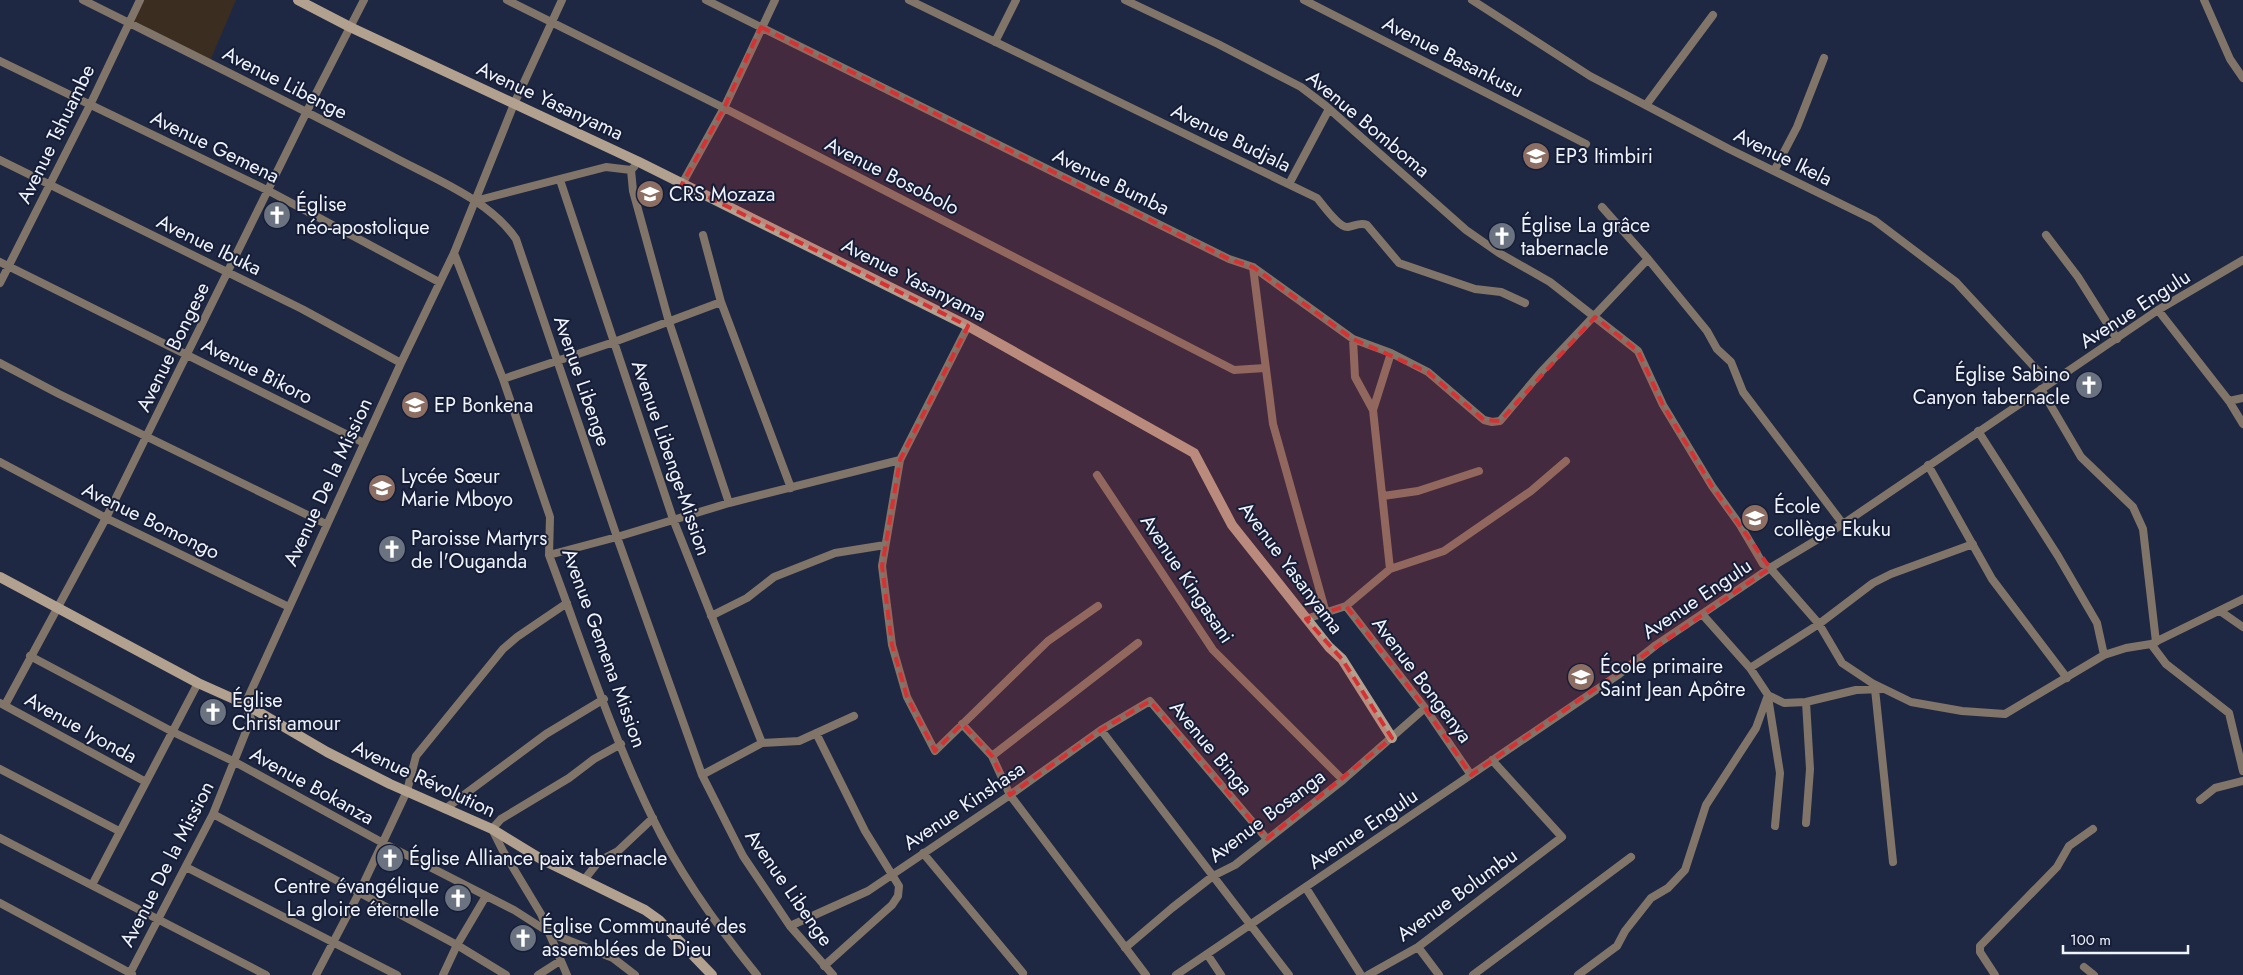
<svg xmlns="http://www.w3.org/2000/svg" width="2243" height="975" viewBox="0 0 2243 975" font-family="Jost,sans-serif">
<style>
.medical{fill:#3c2d21}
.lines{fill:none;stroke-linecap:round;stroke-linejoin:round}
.street{stroke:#81756a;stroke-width:8}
.secondary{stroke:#b3a18f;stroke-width:10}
.marked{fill:#d73233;fill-opacity:0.2;stroke:#d73233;stroke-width:4;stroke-dasharray:10 6;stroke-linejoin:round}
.labels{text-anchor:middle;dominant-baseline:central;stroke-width:4;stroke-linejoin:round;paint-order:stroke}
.street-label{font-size:20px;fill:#f0f4fe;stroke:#161e37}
.poi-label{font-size:20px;fill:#f0f4fe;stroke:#161e37;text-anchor:start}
</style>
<rect width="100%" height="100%" fill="#1f2842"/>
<path class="medical" d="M140,0h96l-27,63 -81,-40z"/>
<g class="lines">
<path class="street" d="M83,0c102,51 204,101 305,154 42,23 101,45 128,85l101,298 85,238 41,81 47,70 43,49
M507,0l217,108 510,262 31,-2
M706,0l523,259 24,8 100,72 38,14 37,19 56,48 8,2 8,-1 41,-49 107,-113
M909,0l408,198c6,7 22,30 31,29 7,-1 12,-5 19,-2l32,38 76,26 26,3 24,11
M1125,0l93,44 83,43 25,19 140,124 33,23 51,29 88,69 25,54 49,81 28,39 23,39 7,4 49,56 23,39 30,20 39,19 51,9 43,3 99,-59 22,-7 25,-4 92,-45
M1304,0l282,144
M1472,0l118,76 139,73 145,71 82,62 93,101
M2204,0l26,59 13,19
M995,42l21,-42
M0,61l269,130 170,91
M1646,105l67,-90
M0,160l302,149 99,54
M631,170l2,21 36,131 60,181
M1774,171l23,-44 27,-69
M560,180l113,339 89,224
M682,184l42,-76 51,-108
M1289,184l40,-75
M475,201l131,-34 25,3 3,-3
M1602,207l46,52 59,72 10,18 14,13 12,30 100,132
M703,235l18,67 70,186
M2046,235l32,42 39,62
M454,253l49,126 47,138 -1,38c33,88 62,178 103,262 28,58 65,109 105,158
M0,262l364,181
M1253,267l20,157 53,189
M0,283l90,-178 50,-105
M2158,310l71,91 14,23
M1353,339l2,38 18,33 17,159
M0,363l59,31 267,130
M503,379l111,-37 107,-40
M2041,389l40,68 52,50 10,22 13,113
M2229,401l14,-3
M1373,410l18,-57
M1978,431l80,125 39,67 7,32
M900,460l-18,106 10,79 15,52 28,54 113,-110 50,-35
M0,462l106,56 183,89
M1928,465l64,114 75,99
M1097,475l116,175 130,130
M1383,496l35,-5 61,-20
M549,555l68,-18 112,-34 171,-43 68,-134
M1346,606l79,102 46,67
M2220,611l23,16
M1702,614l48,54 18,27 16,8 22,-1 50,-12 27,-1
M711,616l36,-18 27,-21 61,-24 50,-8
M1306,619l40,-13 44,-37 54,-18 87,-60 35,-30
M1138,643l-146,113 18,39 136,180
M2151,644l15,20 63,49 14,58
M30,656l143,76 62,30 148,81 131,67 36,23 63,25 22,17
M1750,668l69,-44 54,-41 18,-9 82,-30
M1875,689l18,173
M1768,697l12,76 -5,53
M0,703l146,79
M5,705l101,-187 201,-407 57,-111
M962,724l30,32
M1101,730l188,245
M816,733l49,98 34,55 -1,10 -6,9 -68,61
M0,769l119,62
M702,775l60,-32 37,-2 55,-25
M2200,800l15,-12 28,-7
M445,809l101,-75 58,-35
M213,814l244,131 49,30
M1806,823l4,-54 -4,-67
M0,838l266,137
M923,853l100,120
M186,867l211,108
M584,880l15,-19 19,-10 35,-33
M92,885l106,-202
M1306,888l55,87
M0,903l132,71
M790,926l78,-35 142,-96 91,-65 49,-29 117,138
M1418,947l21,28
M1125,948l47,-40 41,-32 22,-11 108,-85 82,-72
M1207,954l14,21
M2084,967l10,8
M129,975l84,-161 38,-95 -6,-15 156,-341 53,-110 60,-149 48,-104
M316,975l43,-82 48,-102 9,-35 87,-107 14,-12 50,-34
M443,975l14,-30 29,-49
M538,975l22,-14
M567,975l-26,-61 -38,-63 -11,-22 9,-10 68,-41 25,-19 27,-15
M1176,975l442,-300 38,-30 46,-31 68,-46 73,-44 315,-214 85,-50
M1368,975l50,-28 144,-110 -70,-77
M1473,975l158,-118
M1578,975l39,-29 8,-15 26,-33 17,-10 17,-18 21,-65 50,-77 12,-33
M1995,975l-15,-23v-6l77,-79 12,-21 24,-17"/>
<path class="secondary" d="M298,0l52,27 289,135 329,164 226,127 38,72 97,122 13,12 50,79
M0,577l198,106 47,21 82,48 63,32 102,45 49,30 104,51 14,10 53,55"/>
</g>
<path class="marked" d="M761,27l468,232 24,8 100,72 75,33 56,48 16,1 95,-104 43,34 25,54 49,81 58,82 -299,207 -46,-67 -79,-102 -40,13 36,40 50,79 -125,101 -117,-138 -49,29 -91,65 -18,-39 -30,-32 -27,27 -2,-4 -26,-50 -15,-52 -10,-79 18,-106 68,-134 -286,-142 42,-76z"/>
<defs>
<g id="school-disc" transform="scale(1.4375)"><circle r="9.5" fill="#8d6e63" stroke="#161e37"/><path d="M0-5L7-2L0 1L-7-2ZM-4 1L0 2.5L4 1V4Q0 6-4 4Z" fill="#fff"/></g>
<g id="church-disc" transform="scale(1.4375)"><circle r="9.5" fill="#6b7280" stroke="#161e37"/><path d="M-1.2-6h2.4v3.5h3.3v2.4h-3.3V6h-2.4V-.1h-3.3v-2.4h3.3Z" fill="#fff"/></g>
<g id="university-disc" transform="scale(1.4375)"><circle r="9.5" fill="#8d6e63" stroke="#161e37"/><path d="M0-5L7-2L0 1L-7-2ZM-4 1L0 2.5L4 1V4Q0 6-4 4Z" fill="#fff"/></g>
</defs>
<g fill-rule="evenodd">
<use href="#school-disc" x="1536" y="156"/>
<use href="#school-disc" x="650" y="194"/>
<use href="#church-disc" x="277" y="215"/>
<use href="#church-disc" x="1502" y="236"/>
<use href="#church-disc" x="2089" y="385"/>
<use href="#school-disc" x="415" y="405"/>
<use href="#school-disc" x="382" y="488"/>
<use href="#university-disc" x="1755" y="518"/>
<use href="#church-disc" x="392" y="549"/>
<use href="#school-disc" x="1581" y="677"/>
<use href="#church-disc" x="213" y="712"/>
<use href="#church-disc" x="390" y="858"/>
<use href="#church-disc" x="458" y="898"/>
<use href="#church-disc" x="523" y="938"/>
</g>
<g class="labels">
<g class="street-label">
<text transform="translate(1453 57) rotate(27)">Avenue Basankusu</text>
<text transform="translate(285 83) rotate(27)">Avenue Libenge</text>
<text transform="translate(550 101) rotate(25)">Avenue Yasanyama</text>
<text transform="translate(1368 124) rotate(40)">Avenue Bomboma</text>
<text transform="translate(56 134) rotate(-64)">Avenue Tshuambe</text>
<text transform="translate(1231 138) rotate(26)">Avenue Budjala</text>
<text transform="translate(215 147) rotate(26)">Avenue Gemena</text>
<text transform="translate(1783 157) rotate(26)">Avenue Ikela</text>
<text transform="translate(892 176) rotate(27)">Avenue Bosobolo</text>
<text transform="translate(1111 182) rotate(26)">Avenue Bumba</text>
<text transform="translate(209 245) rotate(26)">Avenue Ibuka</text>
<text transform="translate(914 280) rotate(27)">Avenue Yasanyama</text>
<text transform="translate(2135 309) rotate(-33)">Avenue Engulu</text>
<text transform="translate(173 347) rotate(-64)">Avenue Bongese</text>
<text transform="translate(257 371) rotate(27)">Avenue Bikoro</text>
<text transform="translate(582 381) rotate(71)">Avenue Libenge</text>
<text transform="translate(671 458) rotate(71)">Avenue Libenge-Mission</text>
<text transform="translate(328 482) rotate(-65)">Avenue De la Mission</text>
<text transform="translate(151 521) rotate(26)">Avenue Bomongo</text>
<text transform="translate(1291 568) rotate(53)">Avenue Yasanyama</text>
<text transform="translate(1187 579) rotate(56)">Avenue Kingasani</text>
<text transform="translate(1697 599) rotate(-34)">Avenue Engulu</text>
<text transform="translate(604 648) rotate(70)">Avenue Gemena Mission</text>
<text transform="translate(1422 680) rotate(53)">Avenue Bongenya</text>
<text transform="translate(81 728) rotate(29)">Avenue Iyonda</text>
<text transform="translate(1211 748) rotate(50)">Avenue Binga</text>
<text transform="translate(424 779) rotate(25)">Avenue Révolution</text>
<text transform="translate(312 786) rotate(29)">Avenue Bokanza</text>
<text transform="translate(964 806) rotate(-34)">Avenue Kinshasa</text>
<text transform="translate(1267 816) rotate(-37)">Avenue Bosanga</text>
<text transform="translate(1363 829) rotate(-34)">Avenue Engulu</text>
<text transform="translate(167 864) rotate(-63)">Avenue De la Mission</text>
<text transform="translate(789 888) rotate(55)">Avenue Libenge</text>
<text transform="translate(1457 895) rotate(-36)">Avenue Bolumbu</text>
</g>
<g class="poi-label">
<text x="1555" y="156">EP3 Itimbiri</text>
<text x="669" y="194">CRS Mozaza</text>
<text x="296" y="204">Église<tspan x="296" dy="23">néo-apostolique</tspan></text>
<text x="1521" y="225">Église La grâce<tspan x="1521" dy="23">tabernacle</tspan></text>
<text x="2070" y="374" text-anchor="end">Église Sabino<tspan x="2070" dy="23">Canyon tabernacle</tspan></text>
<text x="434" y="405">EP Bonkena</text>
<text x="401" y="476">Lycée Sœur<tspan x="401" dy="23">Marie Mboyo</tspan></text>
<text x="1774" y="506">École<tspan x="1774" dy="23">collège Ekuku</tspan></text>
<text x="411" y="538">Paroisse Martyrs<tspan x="411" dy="23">de l'Ouganda</tspan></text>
<text x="1600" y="666">École primaire<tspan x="1600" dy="23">Saint Jean Apôtre</tspan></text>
<text x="232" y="700">Église<tspan x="232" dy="23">Christ amour</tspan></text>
<text x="409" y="858">Église Alliance paix tabernacle</text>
<text x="439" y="886" text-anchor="end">Centre évangélique<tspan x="439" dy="23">La gloire éternelle</tspan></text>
<text x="542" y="926">Église Communauté des<tspan x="542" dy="23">assemblées de Dieu</tspan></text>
</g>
</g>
<path d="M2063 945v8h125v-8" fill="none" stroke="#f0f4fe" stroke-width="2.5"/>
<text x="2070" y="945" font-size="15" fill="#f0f4fe" stroke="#161e37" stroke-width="4" paint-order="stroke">100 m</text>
</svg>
